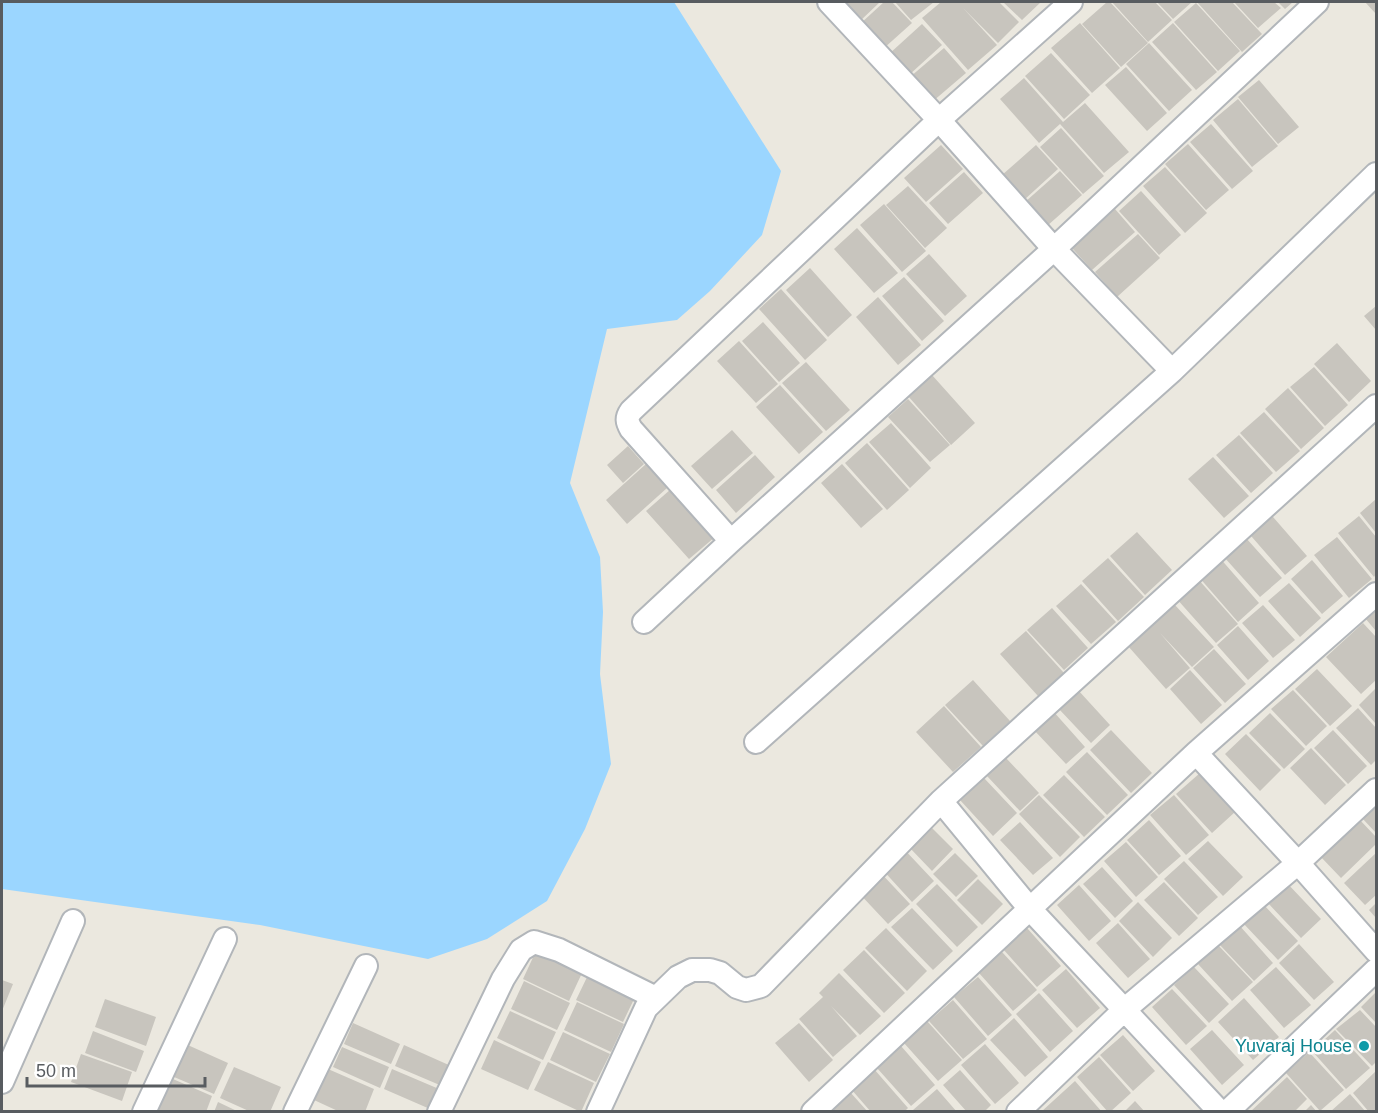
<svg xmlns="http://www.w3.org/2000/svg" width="1378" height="1113" viewBox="0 0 1378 1113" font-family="Arial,sans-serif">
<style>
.water{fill:#9bd6ff}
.building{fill:#c8c5be}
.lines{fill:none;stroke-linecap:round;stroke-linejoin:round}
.street-casing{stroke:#b2b6ba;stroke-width:26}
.street{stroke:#fff;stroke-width:22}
.culture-dot{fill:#0f9aa8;stroke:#fff;stroke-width:2}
.labels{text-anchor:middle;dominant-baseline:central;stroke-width:5;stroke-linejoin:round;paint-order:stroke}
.culture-label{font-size:18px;fill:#0d838f;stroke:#fff;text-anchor:end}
</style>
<rect width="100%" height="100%" fill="#ebe8df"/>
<path class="water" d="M2,2h672l107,169 -19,64 -52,56 -33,29 -70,9 -37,154 30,74 3,55 -3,62 11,90 -26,65 -38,72 -60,38 -59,20 -168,-34 -258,-36z"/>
<path class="building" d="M839,2h41l-21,20z
M884,2h8l20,21 -29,26 -23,-25z
M895,2h39l-23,18z
M941,2h58l20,20 -21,21 -35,-35 34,37 -29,25 -46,-52z
M1003,2h38l-19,18z
M1107,2h3l38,41 -27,24 -39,-43z
M1112,2h43l17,18 -24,22z
M1157,2h35l-19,17z
M1197,2h35l30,32 -20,18z
M1234,2h40l7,6 -23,20z
M1278,2h15l-8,7z
M1365,2h11v12z
M1196,3l44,48 -22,20 -44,-49z
M1080,23l40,45 -28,25 -41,-45z
M1173,23l44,49 -21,18 -44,-48z
M922,24l20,21 -33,30 -20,-21z
M1149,43l43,47 -23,21 -43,-47z
M944,48l22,25 -34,29 -22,-25z
M1051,53l39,42 -26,24 -39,-43z
M1126,67l41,46 -20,18 -42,-46z
M1024,78l39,44 22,-19 44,49 -25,21 -44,-49 -21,19 -39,-44z
M1259,80l40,47 -21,17 -40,-47z
M1238,99l40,47 -26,21 -39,-47z
M1211,124l42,47 -21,18 -42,-47z
M1061,128l43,48 -21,18 -43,-47z
M1188,144l41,46 -23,20 -41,-46z
M941,145l22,24 -37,33 -22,-24z
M1036,145l22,24 -34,31 -22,-25z
M1165,167l42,46 -22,20 -42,-47z
M1060,171l22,24 -35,31 -22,-24z
M964,172l19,21 -35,31 -19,-21z
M908,186l39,42 -22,20 -39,-43z
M1141,191l40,44 -22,20 -40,-44z
M884,204l42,47 -24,21 -42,-47z
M1115,209l20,23 -43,38 -20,-22z
M857,228l41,45 -24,20 -40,-44z
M1138,234l22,24 -43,39 -22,-25z
M929,254l38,42 -22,20 -39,-42z
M810,268l42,47 -24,22 -42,-47z
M904,277l40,44 -22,20 -40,-45z
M781,289l46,51 -22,20 -46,-51z
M878,297l43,48 -23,20 -42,-48z
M1376,306v24l-12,-14z
M763,322l37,41 -21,19 -37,-41z
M739,341l39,43 -22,19 -39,-42z
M1337,343l34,38 -22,21 -35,-38z
M806,362l44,48 -24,21 -44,-48z
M1314,367l34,38 -23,21 -35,-39z
M932,375l43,48 -24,22 -43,-49z
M780,385l43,47 -24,22 -43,-47z
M1288,388l36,40 -23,21 -36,-40z
M908,399l42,46 -20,17 -42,-45z
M1264,412l36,39 -24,21 -36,-39z
M891,423l40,45 -21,20 -41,-46z
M732,430l21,23 -41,36 -21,-23z
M1239,435l34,38 -22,20 -35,-38z
M867,443l42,47 -22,20 -42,-47z
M628,446l16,18 -21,19 -16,-18z
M755,455l20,22 -39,36 -20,-23z
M1213,457l36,39 -25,22 -36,-39z
M646,464l21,24 -40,36 -21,-24z
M842,464l41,45 -22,19 -40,-45z
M671,489l44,48 -26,22 -43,-48z
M1376,499v34l-16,-20z
M1267,510l40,46 -22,19 -40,-46z
M1359,516l17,21v37l-2,3 -36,-44z
M1137,532l35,38 -27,25 -35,-39z
M1337,537l35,42 -23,19 -35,-43z
M1246,538l36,40 -22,19 -36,-40z
M1219,557l40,46 -21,19 -40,-46z
M1108,558l36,39 -26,24 -36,-40z
M1312,560l31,36 -21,18 -31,-35z
M1198,579l40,45 -22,19 -40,-45z
M1289,583l32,35 -21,19 -32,-36z
M1081,584l35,38 -25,22 -35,-38z
M1174,604l40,43 -22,20 -32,-34 30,35 -24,21 -38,-43z
M1263,605l32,35 -22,18 -31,-35z
M1052,608l36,40 -24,22 -37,-40z
M1376,608v23l-11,-13z
M1363,623l13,14v43l-15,14 -35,-37z
M1238,626l31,35 -21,19 -31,-35z
M1026,631l38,42 -26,23 -38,-42z
M1214,649l32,35 -21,19 -32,-35z
M1317,669l35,37 -22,20 -35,-37z
M1190,670l32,35 -21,19 -31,-35z
M973,680l37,41 -27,25 -38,-41z
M1376,688v36l-17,-19z
M1078,690l32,35 -19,18 -33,-35z
M1293,690l34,36 -21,20 -35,-37z
M944,706l37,41 -28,25 -37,-40z
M1358,708l18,20v32l-5,5 -35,-37z
M1053,711l32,36 -19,17 -33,-35z
M1270,713l35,36 -21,20 -35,-36z
M1111,730l41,43 -21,20 -41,-43z
M1333,730l34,36 -19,18 -34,-36z
M1246,734l35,36 -21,21 -35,-37z
M1311,748l35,37 -21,20 -35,-37z
M1087,752l41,43 -21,20 -41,-43z
M1006,758l33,35 -19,18 -33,-35z
M1200,773l35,39 -23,21 -36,-39z
M1064,775l41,42 -21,20 -41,-42z
M984,778l33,35 -24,23 -33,-36z
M1039,795l41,42 -20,20 -41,-43z
M1174,795l35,40 -23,20 -36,-40z
M1376,805v28l-14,-15z
M1359,819l17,18v7l-35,34 -21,-22z
M1149,820l32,36 -22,19 -32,-35z
M1020,822l33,36 -20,17 -33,-35z
M930,826l23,23 -21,22 -23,-24z
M1208,841l35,36 -20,19 -35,-37z
M1126,842l32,35 -22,20 -32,-36z
M902,847l32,34 -22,21 -32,-35z
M955,853l23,23 -22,21 -23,-23z
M1376,853v42l-11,10 -21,-22z
M1184,861l34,36 -20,18 -34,-36z
M1102,867l31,34 -18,17 -32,-34z
M878,870l32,34 -22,20 -32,-34z
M978,879l25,25 -21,21 -25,-25z
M1164,882l34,36 -19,18 -35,-36z
M1286,882l35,37 -20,19 -35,-37z
M937,884l41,43 -21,20 -41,-43z
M1079,885l32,36 -22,20 -32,-36z
M1138,902l34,36 -19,19 -34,-36z
M1376,903v15l-7,-8z
M1263,904l35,37 -20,19 -35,-37z
M912,908l41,43 -20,19 -42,-43z
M1118,923l32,36 -22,19 -32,-35z
M1239,925l34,38 -19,18 -35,-37z
M886,928l41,43 -20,20 -42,-43z
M1027,928l34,38 -24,21 -34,-38z
M1299,944l35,38 -20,18 -35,-37z
M1218,945l35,37 -21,19 -34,-37z
M864,950l41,43 -21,20 -41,-43z
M536,951l46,22 -13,28 -46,-22z
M1002,952l35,38 -24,21 -34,-38z
M1194,967l35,37 -20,19 -35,-38z
M1276,967l35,38 -27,23 -34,-38z
M1066,969l34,39 -23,20 -35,-38z
M589,973l47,22 -13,27 -47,-22z
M839,973l42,43 -21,19 -29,-29 26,30 -24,21 -34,-38 24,-22 -4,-4z
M978,977l34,38 -24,21 -34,-39z
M2,980l11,4 -11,27z
M524,981l46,22 -13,27 -46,-21z
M1172,989l35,37 -21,19 -34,-38z
M1376,992v31l-15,-16z
M1039,993l34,38 -23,21 -34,-38z
M1244,998l35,39 -26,23 -35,-38z
M105,999l51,18 -10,29 -51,-19z
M953,1000l34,39 -24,20 -34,-38z
M577,1002l47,22 -13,28 -47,-22z
M1360,1010l16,17v35l-4,4 -36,-37z
M510,1011l46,21 -13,28 -46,-22z
M1014,1018l34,39 -23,20 -35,-37z
M927,1021l35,39 -24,21 -34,-38z
M353,1023l47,21 -9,20 -47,-20z
M799,1023l34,37 -24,22 -34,-39z
M1212,1030l32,35 -22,20 -32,-36z
M1335,1030l35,38 -24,21 -34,-38z
M93,1031l51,20 -8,21 -51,-19z
M563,1032l47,22 -14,28 -46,-22z
M1123,1035l32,36 -22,20 -33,-36z
M494,1040l47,22 -13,28 -47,-21z
M181,1042l47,21 -14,31 -47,-20z
M985,1044l34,39 -24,21 -34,-39z
M404,1045l47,21 -9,20 -47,-20z
M901,1046l34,39 -24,21 -34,-38z
M342,1047l47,20 -9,21 -47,-21z
M1309,1052l35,38 -24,21 -34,-38z
M81,1054l51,18 -10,29 -51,-19z
M1099,1057l32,36 -21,19h-2l-31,-35z
M548,1062l46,21 -13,29 -47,-22z
M234,1067l47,20 -11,25h-19l-31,-14z
M328,1069l46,20 -9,23h-25l-26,-12z
M392,1069l47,20 -9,20 -46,-20z
M874,1069l34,39 -4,4h-33l-20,-23z
M960,1070l31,35 -7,7h-17l-24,-27z
M1376,1071v41h-7l-16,-19z
M166,1076l46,20 -6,16h-44l-10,-5z
M1287,1077l20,22 -13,13h-44z
M1075,1081l27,31h-61l12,-11z
M937,1089l20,23h-43l-1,-2z
M850,1092l18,20h-40z
M1350,1094l16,18h-36z
M1135,1101l10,11h-21z
M218,1102l21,10h-25z
M1311,1105l6,7h-13z"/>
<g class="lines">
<g class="street-casing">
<path id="street" d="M829,2l110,118 115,129 118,122
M731,541l-100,-112c-4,-7 -5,-11 0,-18l308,-291 132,-118
M644,622l87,-81 323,-292 263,-247
M756,742l416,-371 204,-197
M1196,753l102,110 78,88
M941,801l89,108 190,203
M2,1082l71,-161
M144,1112l81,-173
M295,1112l71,-146
M439,1112l64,-133 18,-29 13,-8 25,8 97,48
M598,1112l48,-104 32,-31 14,-7h18l10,3 17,14 9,3 15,-4 180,-185 435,-395
M813,1112l383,-359 180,-159
M1018,1112l106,-102 174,-147 78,-73
M1227,1112l149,-142"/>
</g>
<use href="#street" class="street"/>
</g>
<circle class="culture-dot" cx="1364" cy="1046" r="6"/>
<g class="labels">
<g class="culture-label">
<text x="1352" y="1046">Yuvaraj House</text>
</g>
</g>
<rect width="1378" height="1113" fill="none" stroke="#585c60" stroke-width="6"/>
<path d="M27 1077v9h178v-9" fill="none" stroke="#585c60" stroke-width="3"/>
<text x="36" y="1077" font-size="18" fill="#585c60" stroke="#ffffff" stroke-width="4.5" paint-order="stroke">50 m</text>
</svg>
